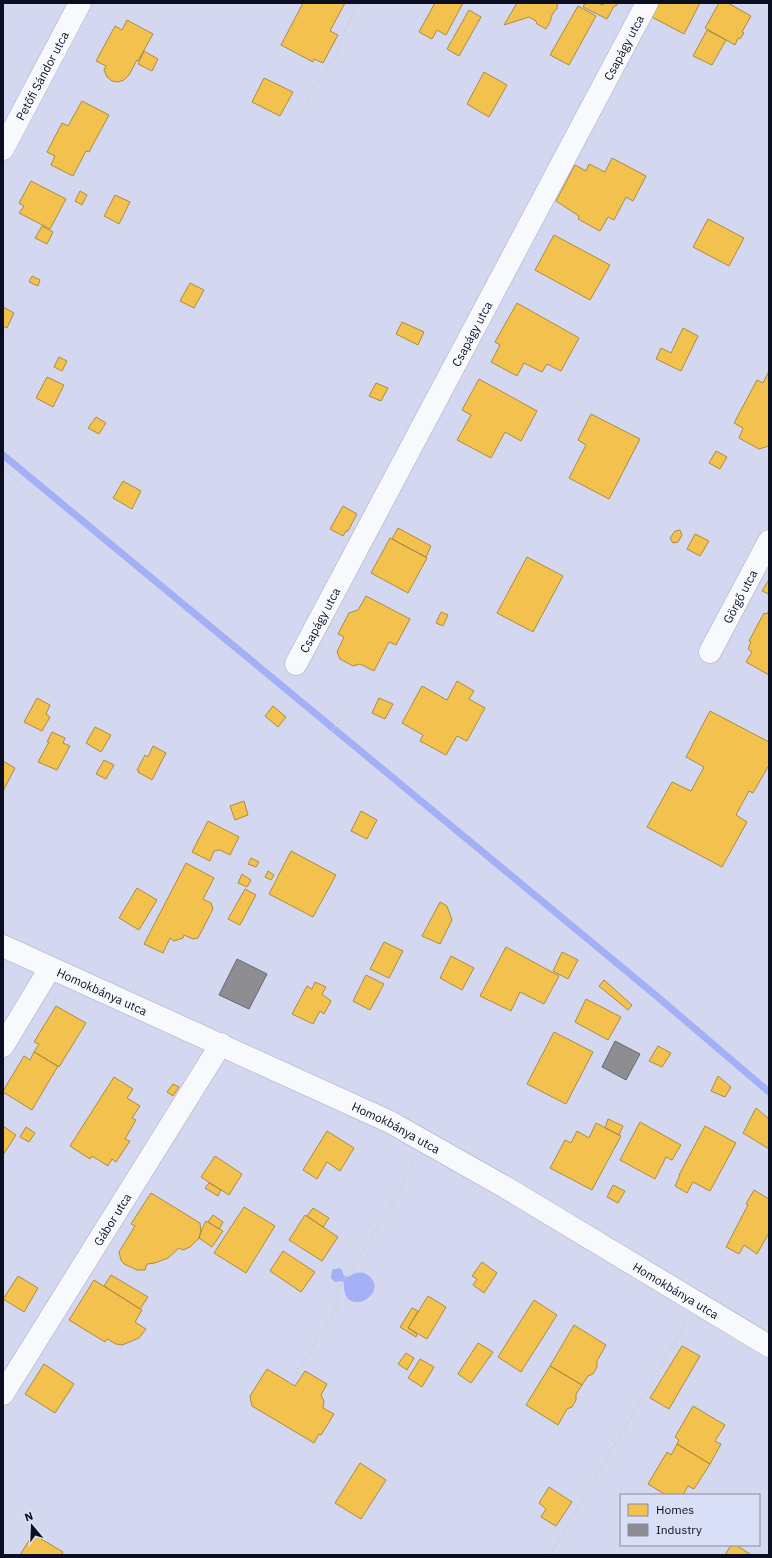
<svg xmlns="http://www.w3.org/2000/svg" width="772" height="1558" viewBox="0 0 772 1558" font-family="'IBM Plex Sans',sans-serif">
<style>
.water{fill:#a3b0f6}
.homes{fill:#f2c14e;stroke:#ad8b40}
.industry{fill:#8d8d92;stroke:#666770}
.lines{fill:none;stroke-linecap:round;stroke-linejoin:round}
.stream{stroke:#a3b0f6;stroke-width:7}
.minor-casing{stroke:#a6aabf;stroke-width:23}
.tertiary-casing{stroke:#a6aabf;stroke-width:23}
.path{stroke:#cbcdd5;stroke-width:2.5;stroke-dasharray:1 3;stroke-linecap:butt}
.minor{stroke:#f8f9fd;stroke-width:22}
.tertiary{stroke:#f8f9fd;stroke-width:22}
.labels{text-anchor:middle;dominant-baseline:central;stroke-width:4;stroke-linejoin:round;paint-order:stroke}
.street-label{font-size:12px;fill:#0b0e21;stroke:#d9dff6}
</style>
<rect width="100%" height="100%" fill="#d3d8f0"/>
<path class="water" d="M339,1268l3,2 2,6 4,1c6,-4 13,-7 20,-2 24,19 -26,46 -24,8l-3,-2 -6,1 -4,-4 1,-8z"/>
<path class="homes" d="M303,3h42l-15,28 8,4 -15,28 -9,-4 -1,3 -32,-17z
M435,3h28l-17,32 -9,-5 -5,9 -13,-7z
M517,3h41l-1,3v3l-2,1 -4,7v3l-5,9 -9,-5 -1,-3 -7,-4 -25,8z
M585,3h13l5,2 1,-2h14l-2,3h-2l-7,13 -24,-12z
M657,3h43l-16,31 -34,-18z
M719,3h9l23,13 -9,16 2,1 -4,6 -2,-1 -3,7 -30,-17z
M578,6l18,10 -27,49 -19,-10z
M469,10l12,7 -22,39 -12,-7z
M127,20l26,14 -15,27 -1,-1 -8,15 -5,5 -6,2 -6,-1 -5,-4 -3,-7 2,-4 -10,-5 19,-35 7,4z
M707,30l19,10 -14,25 -19,-9z
M144,51l14,8 -6,12 -14,-7z
M484,72l23,13 -18,32 -22,-13z
M264,78l29,14 -13,24 -28,-14z
M82,101l27,14 -20,37 -3,-1 -13,25 -22,-11 4,-9 -8,-4 15,-29 6,3z
M612,158l34,18 -13,25 -7,-4 -12,23 -6,-3 -8,14 -22,-12 1,-3 -23,-15 19,-36 11,6 3,-7 16,8z
M31,181l35,18 -16,30 -31,-16 5,-7 -5,-3z
M80,191l7,4 -5,10 -7,-4z
M115,195l15,7 -11,22 -15,-8z
M708,219l36,19 -15,28 -36,-19z
M42,226l11,6 -6,12 -12,-6z
M554,235l56,30 -20,35 -55,-30z
M32,276l8,4 -2,6 -9,-4z
M190,283l14,7 -10,18 -14,-7z
M517,303l62,35 -18,33 -14,-7 -5,8 -18,-9 -7,13 -26,-14 9,-17 -5,-3z
M3,307l11,6 -7,15 -4,-2z
M402,322l22,10 -6,13 -22,-11z
M683,328l15,8 -17,35 -25,-12 5,-11 10,5z
M59,357l8,4 -5,10 -8,-4z
M769,371v75l-10,3 -20,-11 4,-10 -9,-5 23,-43 6,3z
M47,377l17,8 -11,22 -17,-9z
M479,379l58,32 -16,30 -16,-9 -14,26 -34,-18 14,-25 -9,-5z
M376,383l12,5 -7,13 -12,-5z
M591,414l49,25 -31,60 -40,-21 17,-33 -8,-5z
M96,417l10,6 -7,11 -11,-6z
M716,451l11,6 -7,12 -11,-6z
M123,481l18,10 -9,18 -19,-11z
M343,506l14,8 -9,17h-2l-3,5 -13,-7z
M398,528l33,18 -5,11 -34,-18z
M680,530l2,5 -4,7 -5,1 -3,-5 5,-7z
M695,534l14,7 -9,15 -13,-7z
M390,538l37,20 -19,35 -37,-20z
M527,557l36,19 -30,56 -36,-19z
M768,581h1v13l-7,-3z
M366,596l44,23 -14,26 -7,-3 -15,29 -14,-7 -7,2 -13,-7 -3,-7 7,-15 -6,-3 11,-21 9,-3z
M769,610v65l-23,-13 6,-10 -4,-3 3,-7 -2,-1 15,-28 3,1z
M441,612l7,3 -5,11 -7,-3z
M457,681l17,10 -5,8 16,9 -18,33 -10,-5 -11,19 -26,-14 3,-6 -21,-12 20,-37 25,14z
M37,698l13,7 -4,9 4,3 -8,14 -18,-9z
M379,698l14,6 -8,15 -13,-6z
M273,706l13,11 -8,10 -13,-11z
M710,711l59,31v23l-16,28 -4,-2 -13,24 11,7 -25,45 -75,-40 25,-45 19,9 13,-24 -18,-10z
M95,727l16,8 -10,17 -15,-9z
M52,732l13,6 -2,5 7,3 -13,24 -19,-8 11,-20h-2z
M153,746l13,7 -14,27 -14,-8 1,-1 -2,-1 8,-15 3,2z
M104,760l10,5 -8,14 -10,-5z
M3,761l12,7 -12,23z
M244,801l4,14 -13,5 -5,-14z
M361,811l16,9 -10,19 -16,-8z
M208,821l31,16 -9,18 -10,-5 -6,1 -4,10 -18,-9z
M291,851l45,24 -23,42 -44,-23z
M251,858l8,4 -3,5 -8,-3z
M186,863l28,15 -11,21 8,4 2,6 -15,29 -5,1 -9,-4 -1,3 -9,3 -4,-3 -7,15 -19,-9z
M268,871l6,4 -3,5 -6,-3z
M242,874l9,6 -4,7 -9,-4z
M137,888l20,12 -18,30 -20,-12z
M245,889l11,6 -16,30 -12,-6z
M440,902l7,4 5,14 -12,24 -18,-8z
M384,942l19,9 -14,27 -19,-9z
M506,947l53,29 -15,28 -24,-12 -9,19 -31,-15z
M562,952l16,8 -10,19 -15,-8z
M451,956l23,12 -12,22 -22,-12z
M366,975l18,9 -14,26 -17,-9z
M604,980l28,25 -4,5 -29,-24z
M315,982l11,5 -4,7 9,7 -7,13 -4,-3 -7,13 -21,-10 15,-28 5,3z
M586,999l35,18 -13,23 -33,-18z
M56,1006l30,17 -27,44 -25,-15 5,-8 -5,-2z
M554,1032l39,20 -27,52 -39,-20z
M658,1046l13,7 -9,14 -13,-6z
M34,1052l24,14 -26,44 -29,-18v-1l21,-35 6,4z
M718,1076l13,11 -6,10 -14,-6z
M114,1077l19,12 -6,9 13,8 -8,12 4,2 -11,19 5,2 -14,21 -4,-3 -4,7 -16,-10 -2,3 -20,-13z
M173,1084l6,3 -6,9 -6,-4z
M756,1108l13,11v30l-26,-16z
M608,1119l15,7 -4,9 -14,-7z
M640,1122l41,23 -9,15 -6,-3 -11,22 -35,-19z
M596,1123l25,13 -29,54 -42,-22 15,-28 6,3 6,-12 12,7z
M3,1126l13,9 -13,20z
M705,1126l31,17 -26,48 -17,-9 -6,11 -12,-7 5,-11h-1z
M26,1127l9,6 -6,9 -9,-5z
M327,1131l27,17 -14,23 -13,-9 -10,17 -14,-9z
M215,1156l27,18 -13,21 -28,-18z
M209,1183l12,7 -3,6 -13,-8z
M613,1185l12,6 -7,12 -11,-6z
M754,1190l15,9v34l-12,21 -13,-9 -5,9 -13,-7 22,-42 -2,-1z
M151,1193l49,30 1,8 -2,7 -9,9 -7,3 -4,-2 -11,10 -13,5 -8,1 -2,6h-8l-13,-6 -3,-4 -2,-8 16,-26 -4,-2z
M244,1207l31,19 -29,47 -32,-20z
M313,1208l16,10 -6,9 -16,-11z
M213,1215l10,7 -4,7 -11,-7z
M305,1215l33,22 -16,24 -33,-21z
M206,1221l17,10 -11,16 -13,-9 2,-7z
M283,1251l32,21 -14,20 -31,-21z
M482,1262l15,11 -13,20 -11,-8 4,-6 -5,-3z
M111,1275l37,22 -8,12 -36,-23z
M18,1276l20,12 -14,24 -21,-13z
M94,1280l48,30 -7,12 11,7 -7,9 -17,7 -6,-1 -9,-5 -2,3 -36,-22z
M428,1296l18,11 -19,32 -19,-11z
M534,1300l23,15 -36,57 -23,-15z
M412,1308l6,3 -10,17 9,6 -1,3 -16,-10z
M574,1325l32,20 -9,16v6l-4,7 -5,2 -6,9 -32,-19z
M478,1343l15,9 -22,31 -13,-9z
M682,1346l18,10 -31,53 -19,-11z
M406,1353l8,5 -7,12 -9,-6z
M420,1359l14,8 -12,20 -14,-9z
M44,1364l30,20 -19,29 -30,-19z
M550,1366l32,19 -6,9v6l-4,7 -5,2 -9,16 -32,-20z
M267,1369l28,17 10,-15 22,13 -6,11 3,6 -1,7 11,6 -13,21 -2,-1 -5,9 -62,-37 -2,-10z
M693,1406l32,19 -10,16 6,3 -11,20 -33,-20 2,-4 -4,-3z
M677,1444l33,20 -16,25 -6,-3 -5,9h-17l-18,-11 19,-32 4,3z
M360,1463l26,17 -25,39 -26,-16z
M549,1487l23,15 -16,24 -15,-9 5,-8 -7,-6z
M33,1534l30,18 -2,3h-41z
M731,1545h5l14,9 -1,1h-24z"/>
<path class="industry" d="M237,959l30,15 -18,35 -30,-14z
M615,1041l25,13 -14,26 -24,-13z"/>
<g class="lines">
<path class="stream" d="M3,455l650,538 116,99"/>
<g class="minor-casing">
<g id="minor">
<path id="s1" d="M710,652l59,-111"/>
<path id="s2" d="M296,664l351,-661"/>
<path d="M3,1046l47,-78"/>
<path id="s3" d="M3,1394l218,-350"/>
</g>
</g>
<g class="tertiary-casing">
<g id="tertiary">
<path id="s4" d="M3,149l77,-146"/>
<path id="s5" d="M3,946l387,176 115,65 264,159"/>
</g>
</g>
<path class="path" d="M304,105l30,-47 23,-55
M3,468l30,28
M328,737l12,-18
M290,1383l48,-78 -1,-13 3,-6 16,-24 47,-76 1,-11 10,-14
M550,1555l136,-232"/>
<use href="#minor" class="minor"/>
<use href="#tertiary" class="tertiary"/>
</g>
<g class="labels">
<g class="street-label">
<text stroke="none"><textPath href="#s2" startOffset="698">Csapágy utca</textPath></text>
<text stroke="none"><textPath href="#s4" startOffset="83">Petőfi Sándor utca</textPath></text>
<text stroke="none"><textPath href="#s2" startOffset="374">Csapágy utca</textPath></text>
<text stroke="none"><textPath href="#s1" startOffset="63">Görgő utca</textPath></text>
<text stroke="none"><textPath href="#s2" startOffset="50">Csapágy utca</textPath></text>
<text stroke="none"><textPath href="#s5" startOffset="109">Homokbánya utca</textPath></text>
<text stroke="none"><textPath href="#s5" startOffset="433">Homokbánya utca</textPath></text>
<text stroke="none"><textPath href="#s3" startOffset="206">Gábor utca</textPath></text>
<text stroke="none"><textPath href="#s5" startOffset="757">Homokbánya utca</textPath></text>
</g>
</g>
<rect width="772" height="1558" fill="none" stroke="#0b0e21" stroke-width="8"/>
<rect x="620" y="1494" width="140" height="52" fill="#d9dff6" stroke="#878ba1"/>
<rect x="628" y="1504" width="20" height="12" fill="#f2c14e" stroke="#878ba1"/>
<text x="656" y="1514" font-size="12" fill="#0b0e21">Homes</text>
<rect x="628" y="1524" width="20" height="12" fill="#8d8d92" stroke="#878ba1"/>
<text x="656" y="1534" font-size="12" fill="#0b0e21">Industry</text>
<g transform="translate(32 1526) rotate(341)" stroke="#d9dff6" stroke-width="3" paint-order="stroke">
<path d="M0-3L7 15L0 10L-7 15Z" fill="#0b0e21"/>
<text y="-6" font-size="11" font-weight="bold" text-anchor="middle" fill="#0b0e21">N</text>
</g>
</svg>
